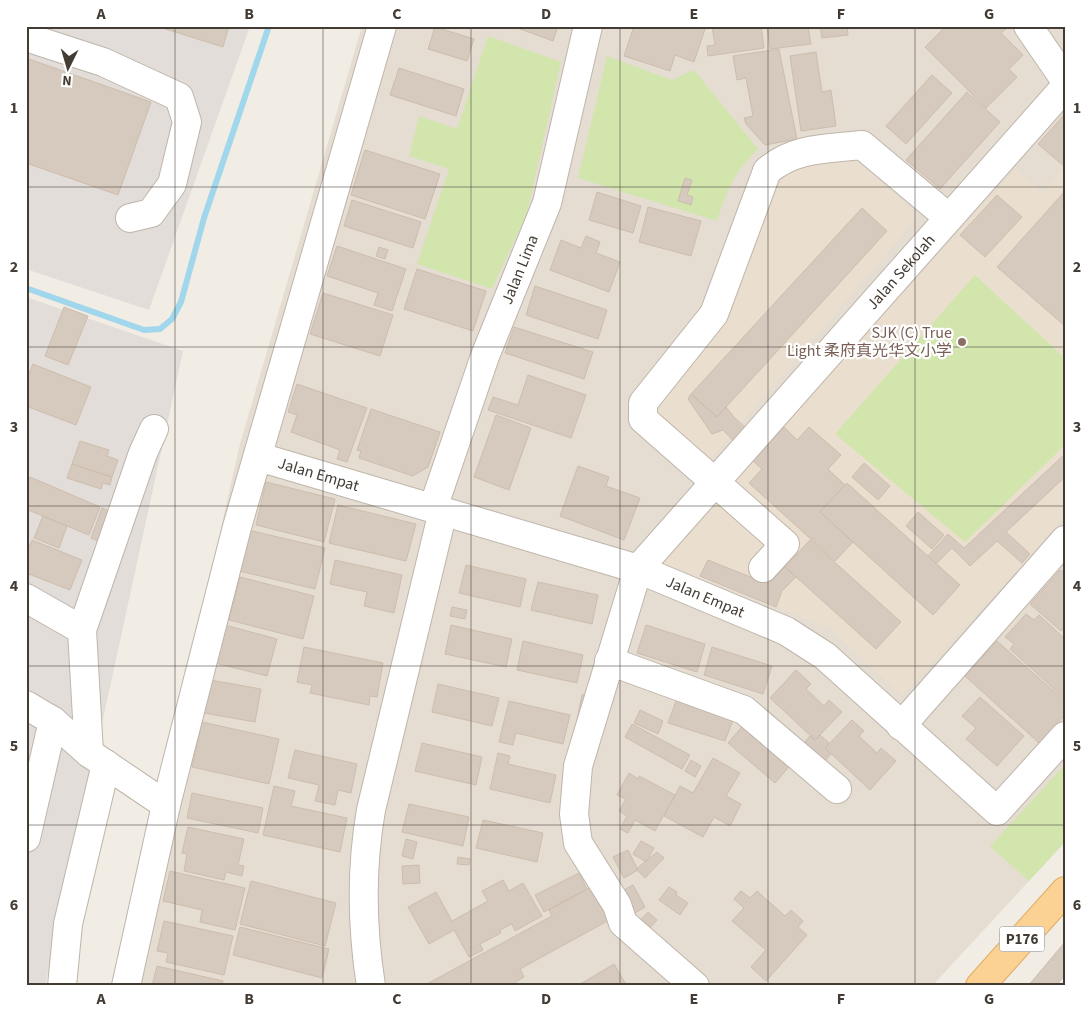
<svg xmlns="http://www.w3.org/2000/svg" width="1091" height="1012" viewBox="0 0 1091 1012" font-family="'Source Sans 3','Noto Sans SC',sans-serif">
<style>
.residential{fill:#e5ddd2}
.industrial{fill:#e3ddd9}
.education{fill:#eadfce}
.green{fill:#d2e5ad}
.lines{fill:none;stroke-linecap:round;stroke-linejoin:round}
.stream{stroke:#a1d7ed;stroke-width:6}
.building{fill:#d6c9bd;stroke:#cdbdad}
.minor-casing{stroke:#bfb5aa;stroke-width:30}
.major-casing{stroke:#dfac64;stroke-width:30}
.minor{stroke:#fff;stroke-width:28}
.major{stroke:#fbd293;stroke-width:28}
.grid{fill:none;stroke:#433c34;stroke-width:1;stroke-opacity:0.55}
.education-dot{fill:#8d6e63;stroke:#fff;stroke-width:2}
.labels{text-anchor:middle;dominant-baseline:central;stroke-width:4.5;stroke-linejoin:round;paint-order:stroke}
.shield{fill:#fff;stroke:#7b7671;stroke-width:1}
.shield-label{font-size:15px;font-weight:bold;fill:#433c34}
.street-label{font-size:16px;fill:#433c34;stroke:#fff}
.education-label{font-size:16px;fill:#785e54;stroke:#fff;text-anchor:end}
.neatline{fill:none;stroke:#433c34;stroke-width:2}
.grid-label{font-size:16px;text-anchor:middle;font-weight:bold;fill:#433c34}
</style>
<rect width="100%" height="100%" fill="#f1ece4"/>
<path class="residential" d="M362,26h703v816l-133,144h-815l123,-542z"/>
<path class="industrial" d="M26,26h224l-101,284 -123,-41z
M26,297l157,54 -138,635h-19z"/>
<path class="education" d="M851,155l67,61 -211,247 -51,-50 75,-104 44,-130 29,-16z
M1015,170l28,23 19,-23 3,3v343l-163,180 -72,-68 -167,-65 61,-73z"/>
<path class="green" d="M488,36l73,26 -34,151 -35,76 -75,-25 32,-95 -40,-13 10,-40 38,13z
M607,56l65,24 22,-10 64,79c-25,26 -30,38 -41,72l-139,-43z
M975,275l90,83v87l-100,97 -130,-108z
M1065,765v77l-36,39 -39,-35z"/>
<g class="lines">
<path class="stream" d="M26,288l118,42 16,-1 12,-10 9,-17 23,-84 65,-192"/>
</g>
<path class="building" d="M156,26h73l-6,21z
M512,26h46l-5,15z
M634,26h72l-12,36 -19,-7 -5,16 -46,-15z
M712,26h49l3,22 -56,8 -1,-10 8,-1z
M767,26h41l3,18 -41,5z
M820,26h27l1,9 -26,3z
M946,26h59l2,2 -6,5 22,22 -14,14 8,8 -31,31 -61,-61z
M435,27l39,12 -7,22 -39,-12z
M779,49l18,90 -32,6 -19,-21 -2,-6 9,-2 -7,-38 -9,2 -4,-24z
M816,52l6,40 9,-2 5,36 -35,5 -11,-75z
M26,58l125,44 -33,93 -92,-32z
M399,68l65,21 -8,27 -66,-21z
M932,75l20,18 -46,51 -20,-18z
M967,92l33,30 -60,67 -34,-29z
M1065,114v53l-27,-23z
M365,150l75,24 -15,45 -74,-24z
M685,178l7,2 -5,15 6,2 -2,8 -13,-4z
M1065,191v135l-68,-59z
M597,192l44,14 -8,27 -44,-13z
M997,195l25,22 -37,40 -25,-22z
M352,200l69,22 -8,26 -69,-22z
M648,207l53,14 -10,35 -52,-14z
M862,208l25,23 -170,186 -26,-23z
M586,236l14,6 -4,11 24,9 -11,30 -59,-22 11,-30 20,8z
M337,246l69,23 -14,42 -18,-6 4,-12 -51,-17z
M379,247l9,3 -3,9 -9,-3z
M417,269l69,22 -13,40 -69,-22z
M535,286l72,24 -9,29 -72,-24z
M323,293l70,22 -13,41 -70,-22z
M64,307l24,9 -20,49 -23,-9z
M514,327l79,25 -9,27 -79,-26z
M33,364l58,23 -15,38 -50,-19v-25z
M528,375l58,20 -15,43 -83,-28 5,-13 25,8z
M297,384l70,24 -20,54 -10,-3 3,-9 -49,-18 6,-17 -9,-3z
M691,394l26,23 9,-10 8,10 32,30 -13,14 -30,-31 -11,4 -24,-35z
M371,409l69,23 -12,35 -15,9 -54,-18 2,-7 -4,-1z
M496,415l35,13 -22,62 -35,-13z
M784,427l13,13 12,-13 32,28 -13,14 17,16 -25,27 33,30 -18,19 -86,-78 13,-14 -9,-8z
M80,441l29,9 -2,6 11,4 -6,17 -40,-13z
M1065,454v23l-59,55 24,22 -8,9 -25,-22 -27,25 -18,-18 -16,16 -8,-8 20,-22 16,14z
M864,463l26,23 -12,14 -26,-23z
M72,464l40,13 -2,8 -7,-2 -2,6 -34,-11z
M578,466l31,11 -3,9 34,12 -16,42 -64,-24z
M30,477l70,30 -11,28 -63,-26v-23z
M266,482l69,17 -11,43 -68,-17z
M847,483l113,102 -27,30 -113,-103z
M338,505l78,19 -10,37 -77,-18z
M102,508l18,7 -12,30 -17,-7z
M918,512l26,23 -12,14 -26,-23z
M43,516l24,10 -8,22 -25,-10z
M248,530l77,18 -10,41 -76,-18z
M32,540l50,20 -12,30 -44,-17v-19z
M810,540l91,82 -25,27 -91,-82z
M335,560l67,15 -8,38 -30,-7 3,-14 -37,-8z
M708,560l60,24 17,-17 11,10 -14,14 -6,16 -76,-31z
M466,565l60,14 -6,28 -61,-14z
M1060,570l5,4v53l-4,4 -31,-27z
M240,577l74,19 -11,43 -74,-19z
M538,582l60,13 -6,29 -61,-14z
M452,607l15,3 -2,9 -15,-3z
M1026,614l8,6 5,-5 26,24v60l-55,-50 4,-5 -9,-7z
M225,625l52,14 -10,37 -52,-13z
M451,625l61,14 -6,28 -61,-13z
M646,625l59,19 -8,28 -60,-19z
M523,641l60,14 -6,28 -60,-13z
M997,641l68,60v14l-26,28 -74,-67z
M304,647l79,16 -6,34 -7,-1 -1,9 -59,-12 2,-8 -15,-3z
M712,647l60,19 -9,28 -59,-19z
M796,670l15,14 -5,5 18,17 5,-6 13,12 -27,28 -45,-42z
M210,680l51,9 -6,33 -51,-9z
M438,684l61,14 -7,28 -60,-14z
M588,694l-6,32 -6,-1 6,-30z
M980,697l44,39 -27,30 -31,-27 10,-11 -14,-12z
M509,701l61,14 -7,29 -47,-11 -3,12 -14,-3z
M676,701l57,19 -8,21 -57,-18z
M640,710l23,11 -5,13 -24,-11z
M852,720l12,11 -5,5 18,17 4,-5 15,13 -26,29 -45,-42z
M202,722l77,17 -10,45 -77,-17z
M746,722l47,40 -18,21 -47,-40z
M632,724l58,31 -8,14 -57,-32z
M820,735l9,8 -4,5 6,6 -7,8 -21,-18 7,-8 5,4z
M422,743l60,14 -6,28 -61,-14z
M295,750l62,14 -6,29 -13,-3 -3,15 -20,-4 4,-16 -31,-7z
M498,753l12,3 -2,8 48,11 -6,28 -60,-14z
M713,758l27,15 -14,23 15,8 -11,22 -16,-9 -11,20 -39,-21 16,-30 13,7z
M691,760l10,6 -6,11 -10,-6z
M629,773l9,6 1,-3 36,19 -20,36 -20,-11 -7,13 -8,-4 7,-13 -8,-5 7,-12 -9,-4z
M274,786l21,5 -4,15 56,12 -7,34 -77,-17z
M192,793l71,15 -5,25 -71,-15z
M409,804l60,13 -6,29 -61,-14z
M483,820l60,13 -6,29 -61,-14z
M188,827l56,12 -6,26 6,1 -2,10 -16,-4 -2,8 -40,-9 3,-17 -5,-1z
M406,839l11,3 -4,17 -11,-3z
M641,841l13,7 -8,14 -13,-8z
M628,850l10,20 -14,8 -11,-21z
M657,852l7,6 -19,20 -9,-9z
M458,857l12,2 -1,6 -12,-1z
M419,865l1,18 -17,1 -1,-18z
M170,871l75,17 -10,42 -35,-8 2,-12 -39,-9z
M579,873l8,16 -43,23 -9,-17z
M503,880l6,11 14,-8 19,33 -27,15 -3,-7 -12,6 1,3 -21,11 3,6 -14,7 -15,-27 -25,14 -21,-37 28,-15 16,29 36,-20 -6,-10z
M251,881l85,22 -11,43 -85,-22z
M633,885l12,22 -10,6 -13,-22z
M593,886l18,33 -91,50 4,8 -15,9h-86l129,-70 -3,-6z
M669,887l8,5 -1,3 12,8 -8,12 -21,-15z
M741,891l9,7 7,-7 28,25 6,-6 12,11 -5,6 9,8 -41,46 -15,-14 15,-17 -34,-29 12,-13 -10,-9z
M648,912l9,8 -8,9 -9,-9z
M164,921l69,15 -9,39 -58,-13 2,-9 -11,-2z
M240,927l89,22 -7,29 -89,-23z
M1065,942v33l-9,11h-28z
M614,964l13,22h-50z
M157,966l66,15 -1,5h-70z"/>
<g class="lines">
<g class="minor-casing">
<g id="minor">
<path d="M1028,26l37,54"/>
<path d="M26,37l77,25 76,35 8,25 -15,62 -21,29 -21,5"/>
<path id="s1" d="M259,457l379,112 148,62 39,25 172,155 68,-75"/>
<path id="s2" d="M433,508l52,-152 62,-153 41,-177"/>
<path d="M763,568l22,-24 -142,-125v-16l71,-89 53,-143c28,-24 60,-22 95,-26l87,73"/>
<path d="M26,598l56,32"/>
<path d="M609,661l135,49 93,79"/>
<path d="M26,705l27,16 36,32 77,52"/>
<path d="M901,726l164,-186"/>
<path d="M89,753l-7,-123 61,-177 11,-24"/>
<path d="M26,838l27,-117"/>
<path d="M62,986l6,-62 38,-160"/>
<path d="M126,986l40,-181 71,-278 145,-501"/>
<path d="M371,986c-9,-57 -10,-119 0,-176l72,-299"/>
<path id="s3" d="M695,986l-72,-63 -6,-18 -39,-62 -4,-29 4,-48 60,-197 427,-482"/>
</g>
</g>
<g class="major-casing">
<path id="major" d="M980,986l85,-95"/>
</g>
<use href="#minor" class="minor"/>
<use href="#major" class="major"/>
</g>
<path class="grid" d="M175,26v960M323,26v960M471,26v960M620,26v960M768,26v960M915,26v960M26,187h1039M26,347h1039M26,506h1039M26,666h1039M26,825h1039"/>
<circle class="education-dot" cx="962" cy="342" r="5"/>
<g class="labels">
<rect class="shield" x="999.5" y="926.5" width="45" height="25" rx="4"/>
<g class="shield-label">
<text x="1022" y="939">P176</text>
</g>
<g class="street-label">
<text stroke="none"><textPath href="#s2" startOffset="254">Jalan Lima</textPath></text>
<text stroke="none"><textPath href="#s3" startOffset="868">Jalan Sekolah</textPath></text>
<text stroke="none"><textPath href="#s1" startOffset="62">Jalan Empat</textPath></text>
<text stroke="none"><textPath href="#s1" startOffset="468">Jalan Empat</textPath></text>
</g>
<g class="education-label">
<text x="952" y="333">SJK (C) True<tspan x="952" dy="18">Light 柔府真光华文小学</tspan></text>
</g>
</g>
<rect width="1091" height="1012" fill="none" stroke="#ffffff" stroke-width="55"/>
<g transform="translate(68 68) rotate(185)" stroke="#ffffff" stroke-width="4" paint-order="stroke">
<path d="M0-4L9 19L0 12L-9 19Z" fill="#433c34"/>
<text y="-8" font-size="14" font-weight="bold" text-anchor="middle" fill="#433c34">N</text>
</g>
<rect x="28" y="28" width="1036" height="956" class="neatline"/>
<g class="grid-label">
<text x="101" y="19">A</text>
<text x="249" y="19">B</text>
<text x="397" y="19">C</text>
<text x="546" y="19">D</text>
<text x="694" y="19">E</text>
<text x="841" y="19">F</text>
<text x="989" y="19">G</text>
<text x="14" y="113">1</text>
<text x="1077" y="113">1</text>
<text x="14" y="272">2</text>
<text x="1077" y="272">2</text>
<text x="14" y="432">3</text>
<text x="1077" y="432">3</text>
<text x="14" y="591">4</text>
<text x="1077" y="591">4</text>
<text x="14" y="751">5</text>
<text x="1077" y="751">5</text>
<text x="14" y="910">6</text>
<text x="1077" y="910">6</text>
<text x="101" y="1004">A</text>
<text x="249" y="1004">B</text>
<text x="397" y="1004">C</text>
<text x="546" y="1004">D</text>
<text x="694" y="1004">E</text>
<text x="841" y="1004">F</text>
<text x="989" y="1004">G</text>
</g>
</svg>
